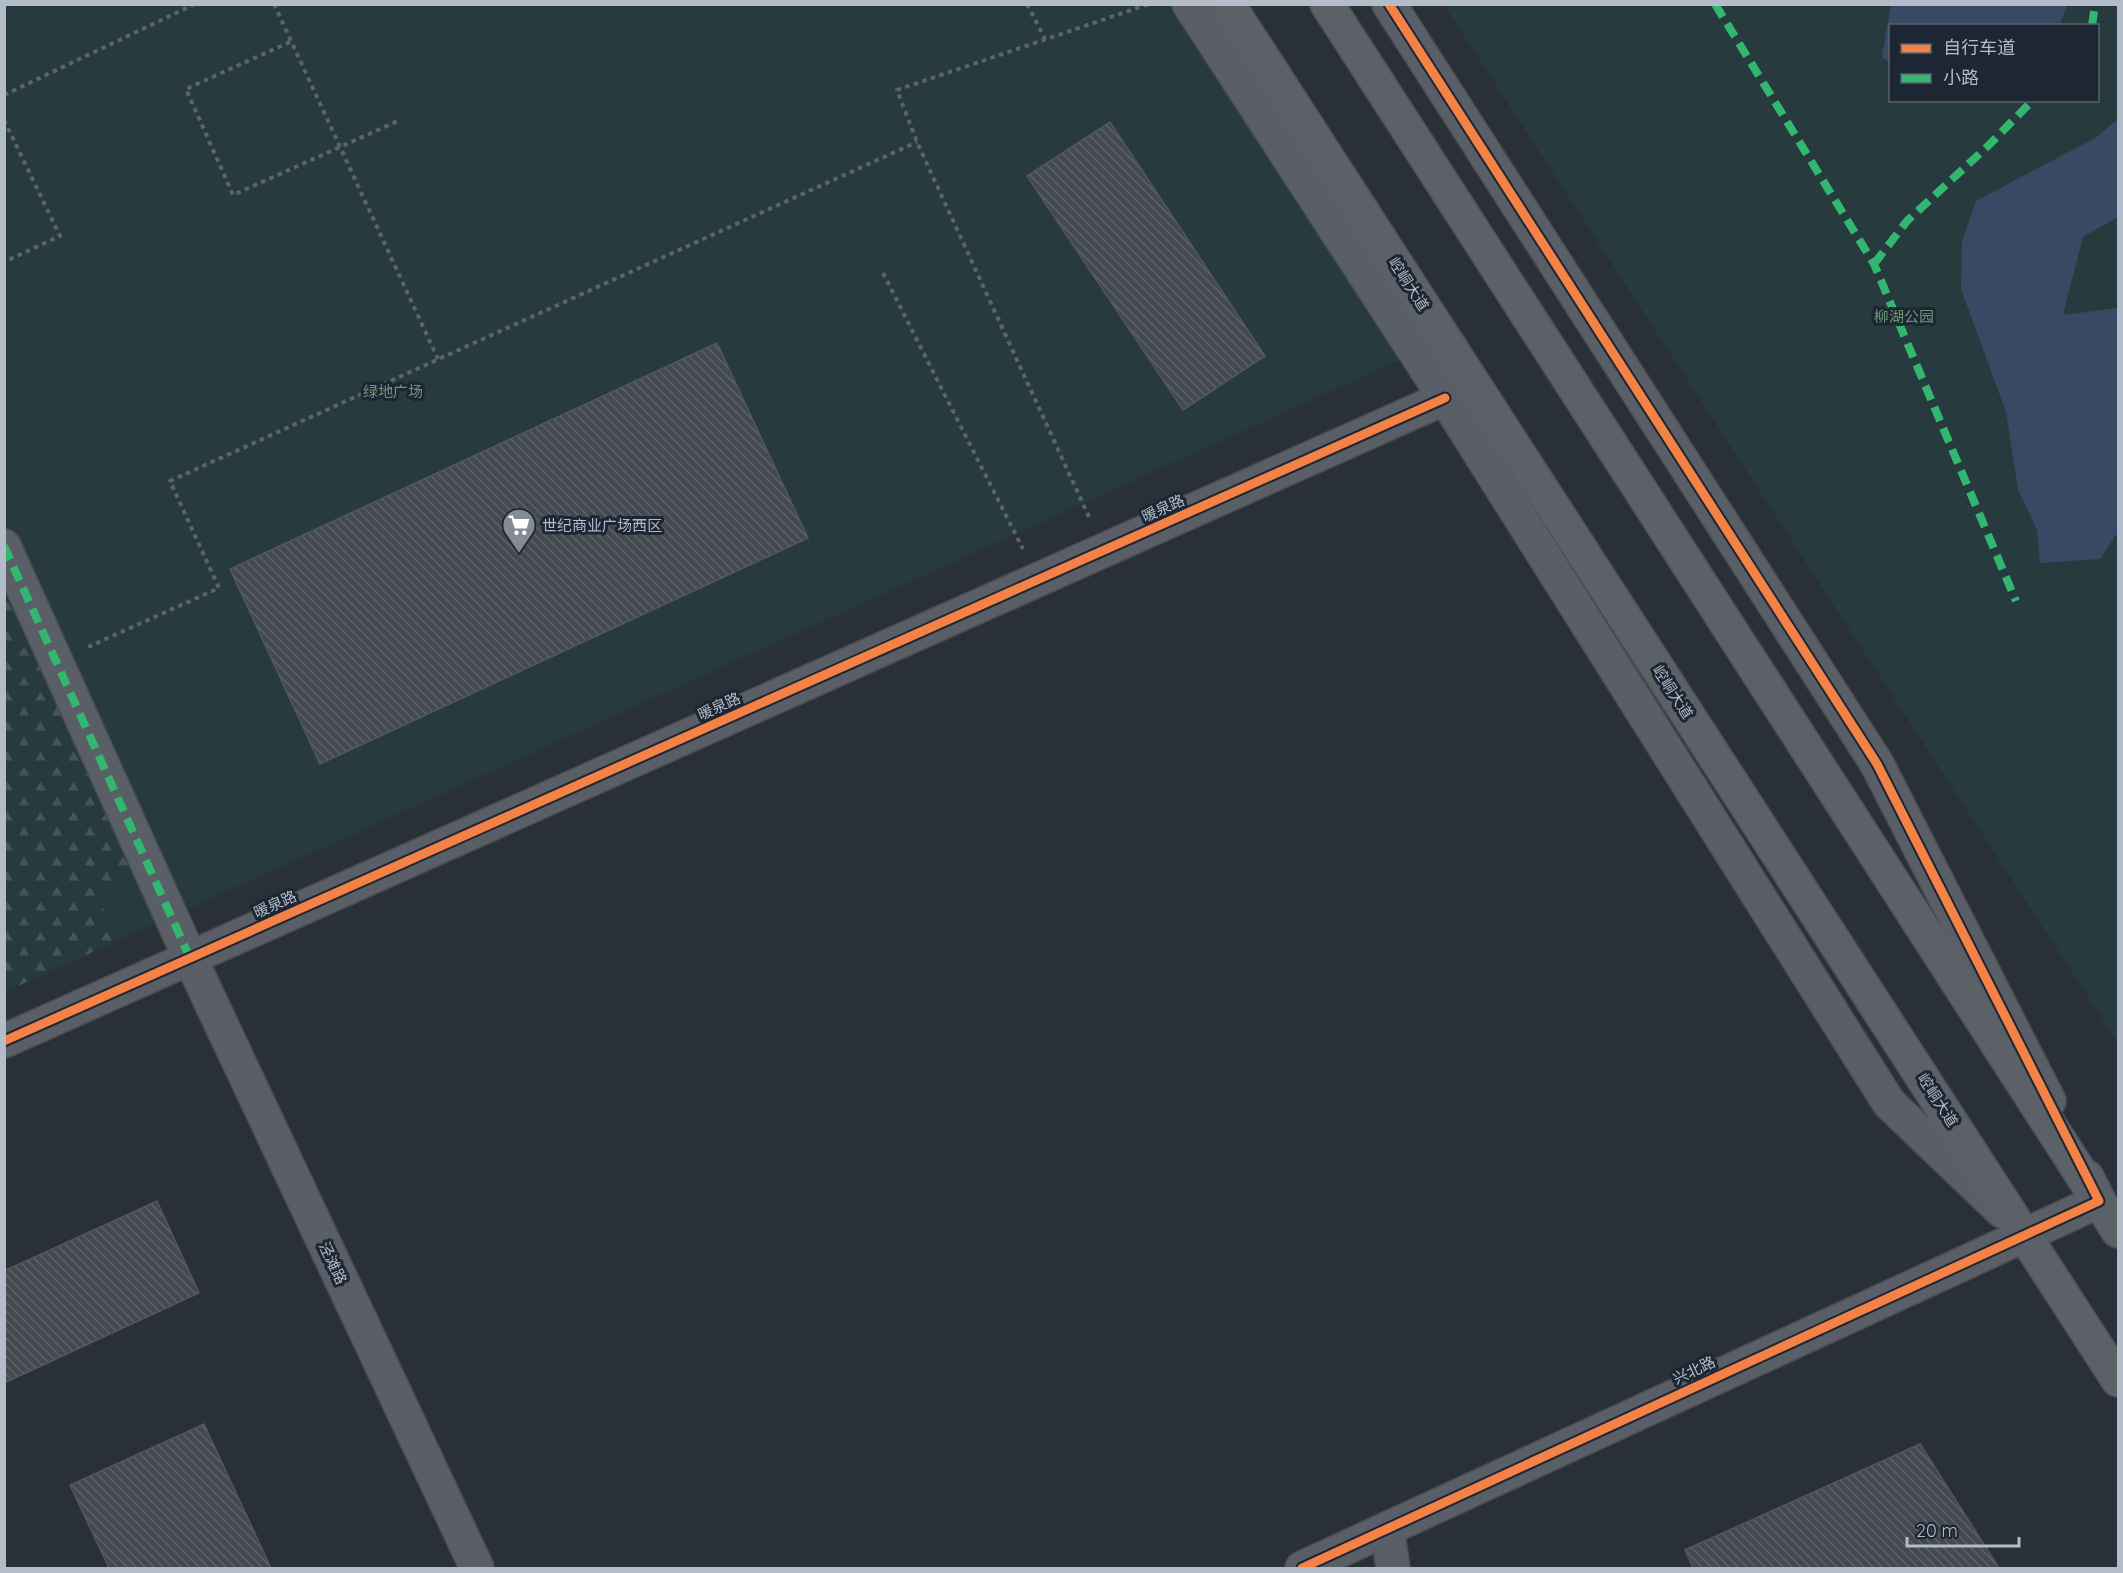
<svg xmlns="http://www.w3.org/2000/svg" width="2123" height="1573" viewBox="0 0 2123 1573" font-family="Quicksand,'Noto Sans SC',sans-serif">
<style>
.green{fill:#273a3e;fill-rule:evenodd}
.forest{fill:url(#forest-firs)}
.water{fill:#384963}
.building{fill:url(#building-back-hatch);stroke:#52575f;stroke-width:1.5}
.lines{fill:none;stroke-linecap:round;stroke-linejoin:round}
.pedestrian-casing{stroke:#484c53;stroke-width:36}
.minor-casing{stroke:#484c53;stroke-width:36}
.tertiary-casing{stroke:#484c53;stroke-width:36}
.primary-casing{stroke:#484c55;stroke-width:36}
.path{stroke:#5d636a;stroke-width:4;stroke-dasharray:4.5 4.5;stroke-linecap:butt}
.pedestrian{stroke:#5a5e66;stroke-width:33}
.minor{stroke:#5a5e66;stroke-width:33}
.tertiary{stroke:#5a5e66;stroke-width:33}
.primary{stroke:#5c6168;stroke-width:33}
.quiet{stroke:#33b770;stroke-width:8;stroke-dasharray:15 8;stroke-linecap:butt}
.cycleway-casing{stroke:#1d2633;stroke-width:13}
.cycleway{stroke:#f48246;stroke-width:9}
.labels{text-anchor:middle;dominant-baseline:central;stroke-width:6;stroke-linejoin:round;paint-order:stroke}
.street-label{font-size:15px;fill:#b4bcc9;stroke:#1d2633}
.park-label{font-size:15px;fill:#6b9a76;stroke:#1d2633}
.poi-label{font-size:15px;fill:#b4bcc9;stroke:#1d2633;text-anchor:start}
</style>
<defs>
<pattern id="forest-firs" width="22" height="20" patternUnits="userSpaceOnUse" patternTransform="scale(1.5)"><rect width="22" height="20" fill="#273a3e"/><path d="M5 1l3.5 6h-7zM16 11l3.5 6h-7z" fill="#445559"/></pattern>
<pattern id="building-back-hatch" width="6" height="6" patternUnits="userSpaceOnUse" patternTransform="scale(1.5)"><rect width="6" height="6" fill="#444950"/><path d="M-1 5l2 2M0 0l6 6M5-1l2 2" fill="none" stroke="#5d6168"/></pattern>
</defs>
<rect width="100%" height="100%" fill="#2a3038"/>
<path class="green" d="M4,5h1166l232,354 -1397,633z
M1444,5h674v1038zM1890,26h208v74h-208z"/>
<path class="forest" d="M4,546l146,324 -54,25 23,45 -114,52z"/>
<path class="water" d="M1891,5v-1l176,1 -7,20 -71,1 -10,-3 -1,3h-88v37l-8,-6z
M2118,119v98l-35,20 -20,78 55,-7v224l-18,27 -60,4 -3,-33 -19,-40 -12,-78 -45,-123 1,-48 14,-40 119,-63z"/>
<path class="building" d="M1110,122l155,234 -82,54 -156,-234z
M717,343l91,195 -488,226 -90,-195z
M157,1201l42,92 -195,90v-112z
M204,1424l67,144h-162l-39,-83z
M1920,1444l79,124h-306l-8,-18z"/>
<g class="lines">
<g class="pedestrian-casing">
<path id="pedestrian" d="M4,546l186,412"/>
</g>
<g class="minor-casing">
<path id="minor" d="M1387,1529l6,39"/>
</g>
<g class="tertiary-casing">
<path id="tertiary" d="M1189,4l256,394 444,705 113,108
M1389,4l488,760 172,337
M190,958l287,610
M4,1041l1441,-643
M1302,1568l797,-367 -12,-24"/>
</g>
<g class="primary-casing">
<path id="primary" d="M1228,4l890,1376
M1327,4l791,1227"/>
</g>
<path class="path" d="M274,4l164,355
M1027,4l18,35
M290,42l-104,47 47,106 165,-74
M4,95l191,-91
M4,120l56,116 -56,26
M883,273l140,276
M1089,517l-172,-375 -20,-52 252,-86
M88,647l131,-59 -49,-107 747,-339"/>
<use href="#pedestrian" class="pedestrian"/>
<use href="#minor" class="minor"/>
<use href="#tertiary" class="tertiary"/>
<use href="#primary" class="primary"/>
<path class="quiet" d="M1715,4l159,260 142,337
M2092,26l3,-22
M1874,264l33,-43 82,-76 44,-45
M4,546l186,412"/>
<g class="cycleway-casing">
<path id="cycleway" d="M4,1041l1441,-643
M1302,1568l797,-367 -222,-437 -488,-760"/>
</g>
<use href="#cycleway" class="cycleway"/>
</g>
<defs>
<g id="supermarket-pin" transform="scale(1.725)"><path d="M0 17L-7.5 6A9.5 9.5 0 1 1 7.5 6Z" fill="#848b96" stroke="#1d2633"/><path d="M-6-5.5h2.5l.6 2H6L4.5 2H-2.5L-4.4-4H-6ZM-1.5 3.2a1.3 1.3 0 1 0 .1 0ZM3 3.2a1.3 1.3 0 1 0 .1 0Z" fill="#fff"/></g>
</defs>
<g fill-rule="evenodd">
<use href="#supermarket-pin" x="519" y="525"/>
</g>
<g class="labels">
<g class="street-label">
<text transform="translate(1409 284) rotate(57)">崆峒大道</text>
<text transform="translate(1163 508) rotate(-24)">暖泉路</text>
<text transform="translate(1673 692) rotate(57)">崆峒大道</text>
<text transform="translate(719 706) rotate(-24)">暖泉路</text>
<text transform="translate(275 904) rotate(-24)">暖泉路</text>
<text transform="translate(1938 1100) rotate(57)">崆峒大道</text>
<text transform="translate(333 1263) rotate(65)">泾滩路</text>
<text transform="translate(1694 1370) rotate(-25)">兴北路</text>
</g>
<g class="park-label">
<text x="1904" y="316">柳湖公园</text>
<text x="393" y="391">绿地广场</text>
</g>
<g class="poi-label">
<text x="542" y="525">世纪商业广场西区</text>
</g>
</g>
<rect width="2123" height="1573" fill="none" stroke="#b4bcc9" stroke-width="12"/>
<rect x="1889" y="24" width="210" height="78" fill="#1d2633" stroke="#59626f" stroke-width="1.5"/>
<rect x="1901" y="44" width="30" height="9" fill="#f48246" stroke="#59626f" stroke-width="1.5"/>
<text x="1943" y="54" font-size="18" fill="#b4bcc9">自行车道</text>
<rect x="1901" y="74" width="30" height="9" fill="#33b770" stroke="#59626f" stroke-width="1.5"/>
<text x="1943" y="84" font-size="18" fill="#b4bcc9">小路</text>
<path d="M1907 1537v9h112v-9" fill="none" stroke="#b4bcc9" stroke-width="3"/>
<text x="1916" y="1537" font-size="18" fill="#b4bcc9" stroke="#1d2633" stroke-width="4.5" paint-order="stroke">20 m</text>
</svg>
